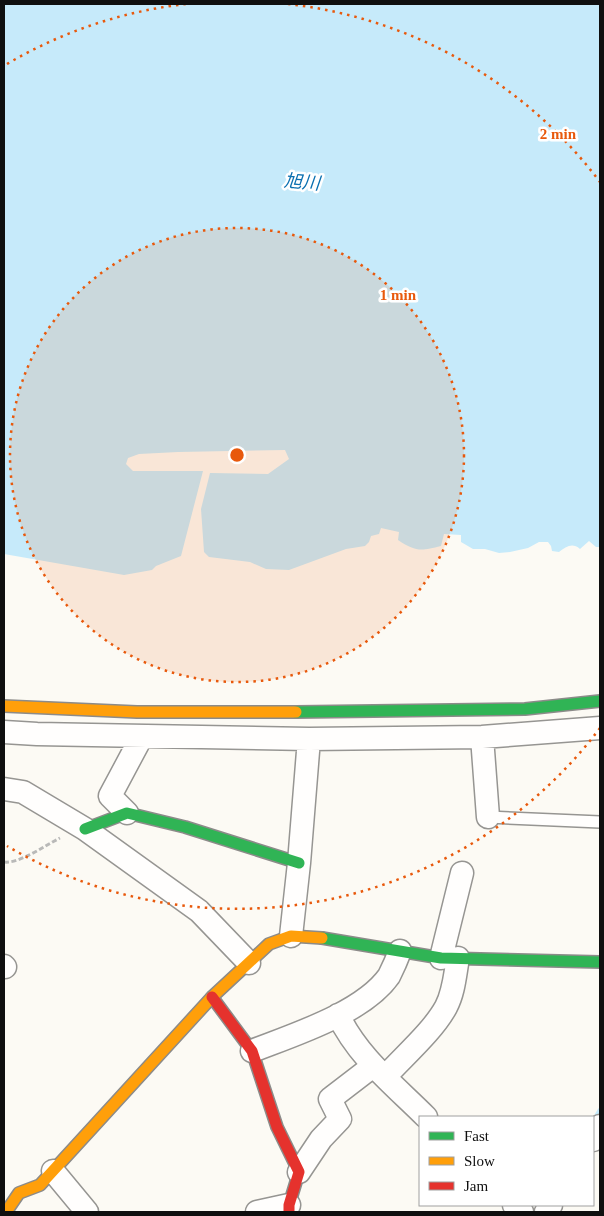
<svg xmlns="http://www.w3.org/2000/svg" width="604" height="1216" viewBox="0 0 604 1216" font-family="'Times New Roman','Noto Sans JP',serif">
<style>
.water{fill:#c6eafa}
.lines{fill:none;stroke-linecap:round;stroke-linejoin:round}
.stream{stroke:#c6eafa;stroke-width:5.5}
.lane-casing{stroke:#969592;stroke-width:14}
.street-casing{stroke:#969592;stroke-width:25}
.fast-casing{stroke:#8c8b89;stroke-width:14}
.slow-casing{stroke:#8c8b89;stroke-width:14}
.jam-casing{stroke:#8c8b89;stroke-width:14}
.path{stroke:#b9b9b8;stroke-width:3;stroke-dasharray:5 2.5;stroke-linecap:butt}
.lane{stroke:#fffefd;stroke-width:11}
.street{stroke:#fffefd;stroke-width:22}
.fast{stroke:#30b455;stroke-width:11}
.slow{stroke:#ff9f0a;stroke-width:11}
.jam{stroke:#e5322d;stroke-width:11}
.ring{fill:none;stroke:#e8590c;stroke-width:2.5;stroke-dasharray:2.5 5}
.labels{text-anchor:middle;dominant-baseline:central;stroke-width:5;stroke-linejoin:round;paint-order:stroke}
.water-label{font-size:18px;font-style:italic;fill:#096fb0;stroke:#fff}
.centre{fill:#e8590c;stroke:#fff;stroke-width:2.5}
.ring-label{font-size:15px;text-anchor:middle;font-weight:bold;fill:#e8590c;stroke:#fff;stroke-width:5;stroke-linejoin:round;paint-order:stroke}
</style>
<rect width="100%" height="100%" fill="#fcfaf4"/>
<path class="water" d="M4,4h596v543h-4l-7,-6 -9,8c-8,-7 -14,-2 -21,3l-7,-1 -1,-5 -3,-4h-9l-11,6 -18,4 -11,1 -14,-4h-12l-12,-7v-7l-17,-1 -3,12c-20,5 -25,6 -43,-6l1,-8 -18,-4 -2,6 -8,2 -2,6 -4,4 -19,3 -57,21 -23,-1 -16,-7 -41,-5 -5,-5 -3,-43 9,-36 58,1 21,-15 -4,-9 -107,2 -39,2 -11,4 -2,6 7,7h70l-22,85 -25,10 -4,4 -28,5 -120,-21z"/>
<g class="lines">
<path class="stream" d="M594,1121l6,-10"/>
<g class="lane-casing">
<path id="lane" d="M488,817l112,5"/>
</g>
<g class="street-casing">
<path id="street" d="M4,732l33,2 272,5 173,-2 118,-9
M482,737l6,80
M4,789l19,3 62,37 114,82 50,52
M127,813l-17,-17 32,-60
M291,936l8,-73 10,-124
M441,958l21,-85
M4,966l1,1
M338,1015c20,42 56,70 88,102
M252,1051c41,-16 111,-38 137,-75 4,-8 8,-17 11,-25
M385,1077c19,-21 48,-46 61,-70 8,-15 9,-33 12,-49
M593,1140l7,-14
M53,1171l34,41
M299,1172l22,-33 19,-20 -10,-20 43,-33
M514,1205l8,7
M257,1212l32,-7
M546,1212l5,-7"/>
</g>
<g class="fast-casing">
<path id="fast" d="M296,712l229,-3 75,-8
M85,829l42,-16 58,14 114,36
M322,938l119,20 159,4"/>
</g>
<g class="slow-casing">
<path id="slow" d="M4,706l133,6h159
M6,1212l13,-19 21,-8 172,-188 57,-53 22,-8 31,2"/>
</g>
<g class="jam-casing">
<path id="jam" d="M212,997l40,54 25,76 22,45 -10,33v7"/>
</g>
<path class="path" d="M4,862c15,2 42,-17 56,-24"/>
<use href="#lane" class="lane"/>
<use href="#street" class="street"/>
<use href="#fast" class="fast"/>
<use href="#slow" class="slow"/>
<use href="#jam" class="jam"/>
</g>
<circle cx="237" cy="455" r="227" fill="#e8590c" fill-opacity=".12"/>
<g class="ring">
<circle cx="237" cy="455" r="227"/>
<path d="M600 728A454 454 0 0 1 7 846M7 64A454 454 0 0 1 186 4M288 4A454 454 0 0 1 600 182"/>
</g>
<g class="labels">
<g class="water-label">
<text transform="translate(302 182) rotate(5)">旭川</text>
</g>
</g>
<circle cx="237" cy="455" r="8" class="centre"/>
<g class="ring-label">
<text x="558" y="139">2 min</text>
<text x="398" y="300">1 min</text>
</g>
<rect width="604" height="1216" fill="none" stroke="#0f0f0f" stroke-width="10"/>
<rect x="419" y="1116" width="175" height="90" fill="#ffffff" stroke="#9f9f9f"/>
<rect x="429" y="1132" width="25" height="8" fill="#30b455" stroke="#9f9f9f"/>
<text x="464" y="1141" font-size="15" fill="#0f0f0f">Fast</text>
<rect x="429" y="1157" width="25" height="8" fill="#ff9f0a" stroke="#9f9f9f"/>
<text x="464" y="1166" font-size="15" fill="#0f0f0f">Slow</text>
<rect x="429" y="1182" width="25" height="8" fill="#e5322d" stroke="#9f9f9f"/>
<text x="464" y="1191" font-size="15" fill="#0f0f0f">Jam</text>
</svg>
